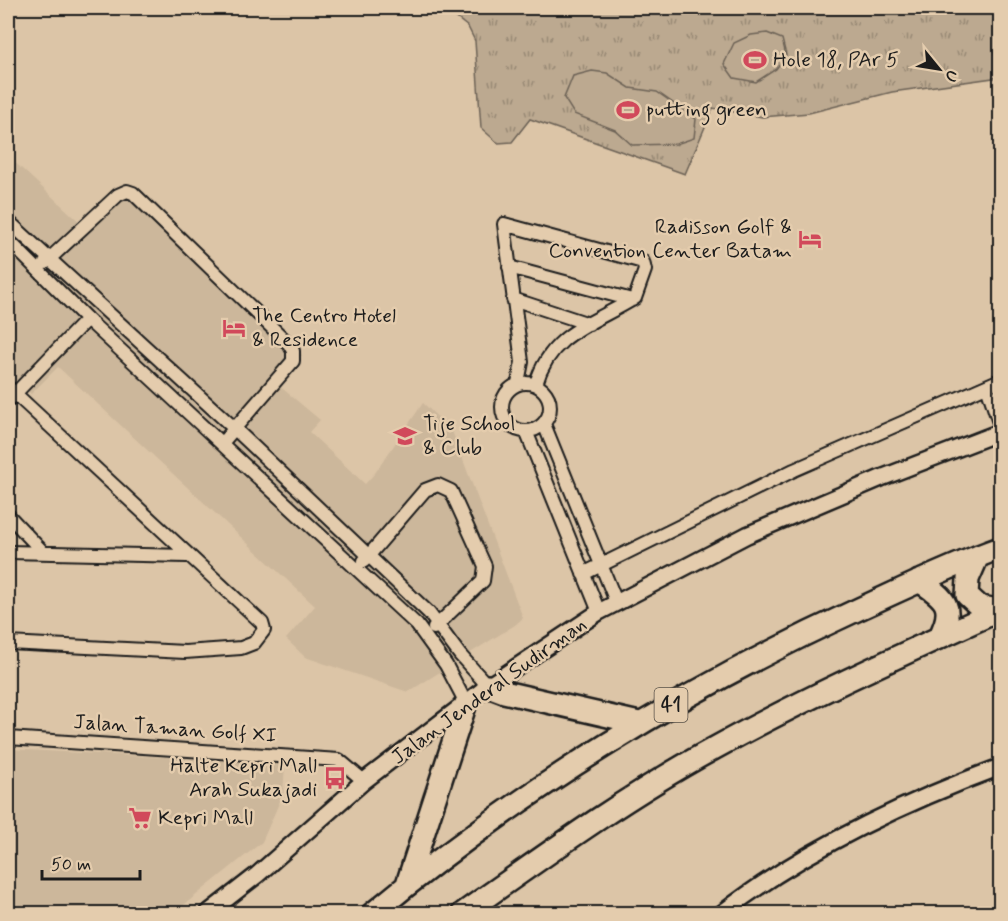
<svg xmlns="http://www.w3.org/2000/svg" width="1008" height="921" viewBox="0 0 1008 921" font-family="Mynerve,sans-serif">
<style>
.built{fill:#ccb79b}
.grass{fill:url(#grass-tufts);stroke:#6c6256;stroke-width:1.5}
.green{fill:#bca990;stroke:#6c6256;stroke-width:1.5}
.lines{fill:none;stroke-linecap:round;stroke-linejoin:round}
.minor-casing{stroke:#1c1c1c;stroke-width:16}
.tertiary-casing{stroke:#1c1c1c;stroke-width:20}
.trunk-casing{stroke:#1c1c1c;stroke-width:26}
.minor{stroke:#e4ccad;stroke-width:12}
.tertiary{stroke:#e4ccad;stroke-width:15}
.trunk{stroke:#e4ccad;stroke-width:21}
.labels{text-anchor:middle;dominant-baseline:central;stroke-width:5;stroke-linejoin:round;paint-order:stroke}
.shield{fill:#e4ccad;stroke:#585148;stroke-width:1.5}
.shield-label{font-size:20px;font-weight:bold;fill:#1c1c1c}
.poi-label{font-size:21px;fill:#1c1c1c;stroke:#e4ccad;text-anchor:start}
.street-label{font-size:21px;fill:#1c1c1c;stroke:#e4ccad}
</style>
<defs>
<pattern id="grass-tufts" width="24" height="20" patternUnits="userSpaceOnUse" patternTransform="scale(1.5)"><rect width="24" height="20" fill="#bca990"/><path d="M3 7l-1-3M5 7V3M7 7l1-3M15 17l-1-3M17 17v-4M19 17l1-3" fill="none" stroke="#988975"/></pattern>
</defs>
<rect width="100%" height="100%" fill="#dcc5a7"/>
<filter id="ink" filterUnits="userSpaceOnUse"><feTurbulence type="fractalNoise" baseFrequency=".0167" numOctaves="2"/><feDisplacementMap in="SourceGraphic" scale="12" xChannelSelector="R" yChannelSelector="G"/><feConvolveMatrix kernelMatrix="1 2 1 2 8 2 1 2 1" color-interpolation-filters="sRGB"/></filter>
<g filter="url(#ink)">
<path class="built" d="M8,156l77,71 38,-39 179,167 -25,29 43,36 -11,12 56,52 10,-11 48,-70 29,28 71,187 -8,7 -107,67 -103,-35 -19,-18 29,-33 -257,-239 -27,27 -23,-22z
M8,749l277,15 -2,30 -21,48 -88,71h-166z"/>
<path class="grass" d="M444,8h556v69l-108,15 -83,21 -47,4 -49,-9 -28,66 -155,-55 -18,23 -14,1 -17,-15 -6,-87 -7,-14z"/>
<path class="green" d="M767,33l15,6 4,16 -10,14 -20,13 -22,-4 -10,-14 10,-21 17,-8z
M592,71l15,2 23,15 27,4 39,27 -2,19 -18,6 -44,1 -17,-15 -41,-16 -10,-16 9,-22z"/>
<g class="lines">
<g class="minor-casing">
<path id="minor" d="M8,221l227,208 194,184 31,42 28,31
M8,240l79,79 330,306 29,40 20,38
M45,263l73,-68 9,-4 6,2 156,151 4,7v10l-71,82
M509,267l123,33
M513,299l76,25
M502 407a24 24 0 1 1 48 0a24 24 0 1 1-48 0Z
M518,383l4,-21 -18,-138 139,38 2,8 -10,28c-42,26 -84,34 -99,86
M987,386l13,40
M8,387l254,236 2,7 -10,13 -13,5 -56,4 -177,-9
M8,401l79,-82
M544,424l73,180
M526,431l73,181
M8,515l35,37
M8,552l179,4
M364,561l61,-71 13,-5 13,6 34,75 -2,15 -49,47
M583,574l211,-104 206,-90
M8,738l331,22 25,21"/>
</g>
<g class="tertiary-casing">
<path id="tertiary" d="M207,914l50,-39 107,-94 124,-95 111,-74 148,-77 134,-57 119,-46
M721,914c83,-65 182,-111 279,-147"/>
</g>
<g class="trunk-casing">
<path id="trunk" d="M978,556l-10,23 -1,16 13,12 20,3
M919,581c28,18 36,26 20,57
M488,686l16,6 135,31
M407,884l59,-181
M372,914c146,-122 314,-226 487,-305 46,-21 93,-44 141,-61
M462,914c82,-58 163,-117 251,-165 94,-52 190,-95 287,-139"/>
</g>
<use href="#minor" class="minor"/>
<use href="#tertiary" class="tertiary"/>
<use href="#trunk" class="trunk"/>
</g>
</g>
<defs>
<g id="stadium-bare" transform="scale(1.8)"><path d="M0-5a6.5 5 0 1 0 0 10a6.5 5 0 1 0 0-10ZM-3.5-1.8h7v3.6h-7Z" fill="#d1495b" stroke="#e4ccad" stroke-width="2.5" paint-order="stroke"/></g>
<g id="hotel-bare" transform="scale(1.8)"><path d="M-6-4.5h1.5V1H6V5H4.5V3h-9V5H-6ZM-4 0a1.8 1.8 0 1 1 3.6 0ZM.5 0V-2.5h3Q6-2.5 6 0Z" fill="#d1495b" stroke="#e4ccad" stroke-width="2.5" paint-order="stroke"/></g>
<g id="school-bare" transform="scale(1.8)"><path d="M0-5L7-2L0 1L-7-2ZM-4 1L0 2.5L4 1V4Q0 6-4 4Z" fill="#d1495b" stroke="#e4ccad" stroke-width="2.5" paint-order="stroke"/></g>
<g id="bus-bare" transform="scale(1.8)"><path d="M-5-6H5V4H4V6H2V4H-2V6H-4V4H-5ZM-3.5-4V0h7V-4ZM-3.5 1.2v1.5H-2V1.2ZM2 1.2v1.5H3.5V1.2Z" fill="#d1495b" stroke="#e4ccad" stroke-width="2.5" paint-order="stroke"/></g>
<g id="supermarket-bare" transform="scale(1.8)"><path d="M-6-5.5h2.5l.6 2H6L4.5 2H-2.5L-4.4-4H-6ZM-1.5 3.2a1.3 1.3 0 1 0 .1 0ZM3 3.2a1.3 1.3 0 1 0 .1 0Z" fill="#d1495b" stroke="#e4ccad" stroke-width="2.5" paint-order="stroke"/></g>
</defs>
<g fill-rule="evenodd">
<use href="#stadium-bare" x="755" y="60"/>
<use href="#stadium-bare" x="628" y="110"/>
<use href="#hotel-bare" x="810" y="239"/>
<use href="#hotel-bare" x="234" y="328"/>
<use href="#school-bare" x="405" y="436"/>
<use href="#bus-bare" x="335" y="778"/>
<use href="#supermarket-bare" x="140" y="818"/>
</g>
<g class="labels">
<rect class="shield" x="654.5" y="688" width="33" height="34" rx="4.5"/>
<g class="shield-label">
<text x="671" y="705">41</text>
</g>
<g class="poi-label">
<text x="773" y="60">Hole 18, PAr 5</text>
<text x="646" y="110">putting green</text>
<text x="792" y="227" text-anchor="end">Radisson Golf &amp;<tspan x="792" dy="24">Convention Center Batam</tspan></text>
<text x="252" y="316">The Centro Hotel<tspan x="252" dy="24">&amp; Residence</tspan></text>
<text x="423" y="424">Tije School<tspan x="423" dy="24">&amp; Club</tspan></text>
<text x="317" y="766" text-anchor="end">Halte Kepri Mall<tspan x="317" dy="24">Arah Sukajadi</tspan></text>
<text x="158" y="818">Kepri Mall</text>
</g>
<g class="street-label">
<text transform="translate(489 691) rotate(-36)">Jalan Jenderal Sudirman</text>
<text transform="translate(175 729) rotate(4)">Jalan Taman Golf XI</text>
</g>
</g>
<rect width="1008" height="921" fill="none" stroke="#e4ccad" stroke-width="30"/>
<rect x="15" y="15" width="978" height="891" fill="none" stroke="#1c1c1c" stroke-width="2" filter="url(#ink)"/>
<g transform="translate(939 69) rotate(120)" stroke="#e4ccad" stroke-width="4.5" paint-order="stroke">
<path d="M0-4.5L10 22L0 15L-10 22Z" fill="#1c1c1c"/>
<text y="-9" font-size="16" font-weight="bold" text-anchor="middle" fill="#1c1c1c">U</text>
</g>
<path d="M42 870v9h98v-9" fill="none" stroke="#1c1c1c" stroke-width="3"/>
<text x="51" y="870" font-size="18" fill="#1c1c1c" stroke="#e4ccad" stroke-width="4.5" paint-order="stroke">50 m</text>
</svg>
